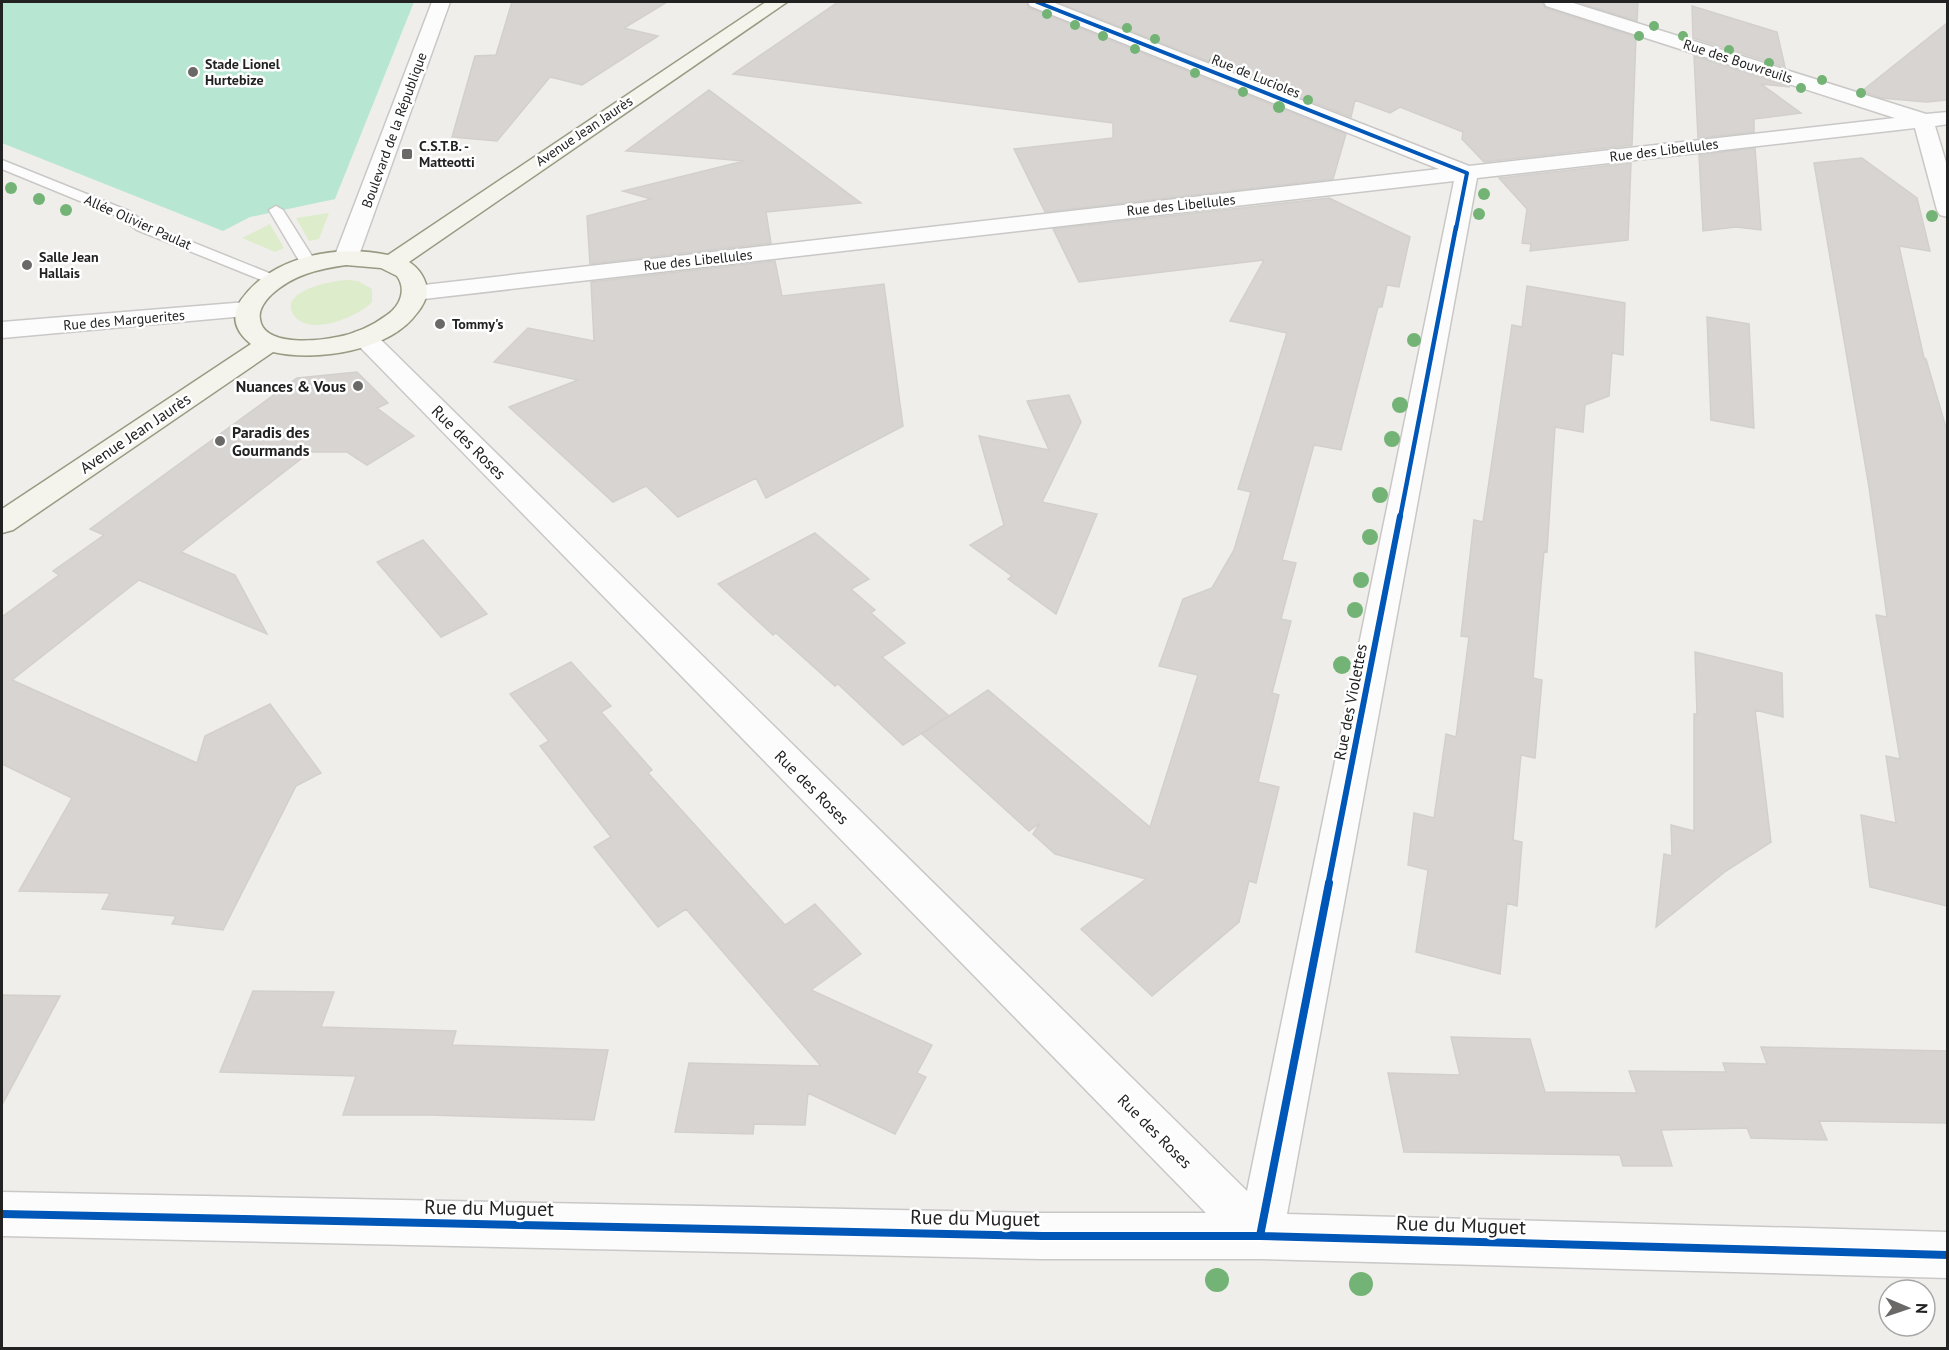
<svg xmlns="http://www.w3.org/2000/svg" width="1949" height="1350" viewBox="0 0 1949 1350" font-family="'PT Sans',sans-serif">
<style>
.grass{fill:#ddeccb}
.pitch{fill:#b7e6d2}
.building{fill:#d7d4d2;stroke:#d3d0cc;stroke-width:1.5}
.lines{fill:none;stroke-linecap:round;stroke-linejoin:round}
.service-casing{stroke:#c9c8c7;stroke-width:3}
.minor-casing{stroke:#c9c8c7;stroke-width:3}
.secondary-casing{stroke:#999a82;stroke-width:3}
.service{fill:#fdfcfc;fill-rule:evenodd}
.minor{fill:#fdfcfc;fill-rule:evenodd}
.secondary{fill:#f4f4ed;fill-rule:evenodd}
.cycleway-far3-casing{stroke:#fff;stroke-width:6}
.cycleway-far2-casing{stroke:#fff;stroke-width:8}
.cycleway-far1-casing{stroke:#fff;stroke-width:10}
.cycleway-casing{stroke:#fff;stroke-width:11}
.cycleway-far3{stroke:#0057b8;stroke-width:4}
.cycleway-far2{stroke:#0057b8;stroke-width:4.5}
.cycleway-far1{stroke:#0057b8;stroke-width:6}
.cycleway{stroke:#0057b8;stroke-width:8}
.tree{fill:#73b476}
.poi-dot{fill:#6a6968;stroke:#fff;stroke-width:2}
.labels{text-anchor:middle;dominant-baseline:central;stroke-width:5;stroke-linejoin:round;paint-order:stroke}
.far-street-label{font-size:14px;fill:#222;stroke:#fff}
.far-poi-label{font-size:14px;font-weight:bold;fill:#222;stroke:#fff;text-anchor:start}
.poi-label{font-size:16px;font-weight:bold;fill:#222;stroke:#fff;text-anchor:end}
.street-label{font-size:16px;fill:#222;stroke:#fff}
.near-street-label{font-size:20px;fill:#222;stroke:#fff}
</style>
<rect width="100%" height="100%" fill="#f0eeeb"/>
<path class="grass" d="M329,213l-10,26 -10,2 -13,-23z
M270,224l14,24 -9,4 -33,-14z
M348,280l10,1 14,8v13c-14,15 -64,36 -79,12 -14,-24 42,-34 55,-34z"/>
<path class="pitch" d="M2,2h412l-79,197 -85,18 -27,14 -221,-88z"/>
<path class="building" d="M512,2h155l-43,26 34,8 -76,49 -32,-8 -53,64 -45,-4 23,-81 21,-1z
M838,2h188l3,6 317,126 -13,45 -288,33 -31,-63 99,-11v-15l-380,-49z
M1057,2h485l3,6 91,29 -4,108 -148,17 -22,-23 1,-7 -63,-25 -10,6 -35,-13 -4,17z
M1576,2h62l-1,19z
M1692,6l85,26 8,35 -92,-29z
M1947,23v77l-21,2 -45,-4 -19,-7z
M1694,56l96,31 -29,-3 40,29 -47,6v13l-56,6z
M709,90l152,113 -95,9 5,31 -181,21 -3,-48 64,-17 -28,-8 121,-30 -118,-10z
M1755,148l6,82 -25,-3 -33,4 -4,-76z
M1862,158l55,40 13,53 -31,-5 25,112 2,1 21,72v475l-77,-19 -9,-72 35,8 -10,-67 14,3 -24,-144 11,2 -18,-130 -55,-324z
M1631,163l-3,77 -98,11 1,-7 -9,-1 5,-34 -28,-31z
M1329,198l81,39 -11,50 -12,-2 -5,22h-4l-37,143 -27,-5 -32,115 14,3 -15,56 10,2 -19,72 7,2 -21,87 21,5 -23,96 -7,-2 -10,41 -87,74 -71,-67 65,-50 -91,-25 -22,-20 7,-11 -11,8 -107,-97 66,-44 162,137 48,-152 -39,-9 24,-67 29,-11 22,-38 17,-58 -13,-3 49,-156 -57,-12 34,-61 -185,22 -26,-53z
M775,261l7,35 102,-12 19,142 -137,72 -10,-20 -78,39 -32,-31 -33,16 -104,-95 69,-27 -84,-18 34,-34 66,13 -3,-59z
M1527,286l98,17 -2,52 -11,-2 -3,43 -24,9 -2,27 -28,-5 -8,125 -3,-1 -11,127 9,2 -7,78 -14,-3 -8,85 9,2 -5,64 -10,-3 -7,71 -84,-22 12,-82 -20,-5 6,-52 20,5 12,-84 10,3 13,-100 -8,-1 13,-116 9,2 29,-197 10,2z
M1707,317l42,7 5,104 -43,-8z
M357,372l31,31 -11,5 37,28 -47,29 -20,-13h-37l-129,100 54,23 32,59 -128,-54 -127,100 185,83 8,-27 65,-32 51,69 -25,13 -73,144 -51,-6 4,-8 -74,-7 8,-16 -91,-2 53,-93 -70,-34v-147l57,-42 -6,-4 51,-36 -14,-6 207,-151z
M1069,395l12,27 -39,80 55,12 -41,100 -48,-35 4,-3 -42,-31 34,-20 -25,-89 70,14 -22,-49z
M815,533l54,46 -18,10 24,21 -4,3 34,30 -23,14 67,59 -46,29 -65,-61 -3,2 -59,-53 -3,2 -55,-51z
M423,540l64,74 -46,23 -64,-75z
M1695,652l87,21 1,44 -28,-7 16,132 -45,29 -70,56 8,-73 8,2 -1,-31 23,6v-117h3z
M571,662l40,44 -10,6 51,58 -4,3 137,152 30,-21 46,50 -50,36 121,55 -15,28 9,4 -31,57 -87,-41 -3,32 -51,-1 -1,10 -78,-2 14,-69 132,3 -135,-157 -28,18 -64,-80 17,-10 -71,-91 9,-5 -39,-47z
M253,991l81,1 -13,35 135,4 -4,14 156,5 -14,70 -164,-5h-87l13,-39 -136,-4z
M2,995l58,1 -58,109z
M1451,1037l79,2 15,53 92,1 -8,-22 97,1 -3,-9 44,1 -6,-17 186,4v72l-128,-2 8,19 -76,-2 -4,-10 -86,2 11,36h-49l-3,-11 -216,-3 -16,-79 72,2z"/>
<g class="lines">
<g class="service-casing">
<path id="service" d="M2,160l127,51 18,13 132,53 3,3 -3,3h-10l-132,-53 -18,-13 -117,-48z
M276,206l7,4 34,54 -3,3 -5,2 -8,-5 -32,-54z"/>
</g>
<g class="minor-casing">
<path id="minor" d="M432,2h18l-92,256 -4,5 -8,2 -8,-2 -4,-5z
M1028,2h24l417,164 426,-48 -349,-112 -2,-4h26l356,112 22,-2v12l-13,2 13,43v48l-8,-2 -3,-5 -22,-82 -438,50 -190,1036 661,18v46l-688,-19h-217l-1041,-23v-44l1041,21h163l-851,-871 -4,-5 4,-5 9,-3 9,3 874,859 207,-1010 -1039,119 -9,-2 -3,-5 3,-5 9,-2 1024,-117 -409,-163z
M247,302l9,3 4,5 -4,5 -254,23v-16z"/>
</g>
<g class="secondary-casing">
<path id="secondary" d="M766,2h21l-378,260c10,6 18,18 18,30 -1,8 -5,15 -10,21 -27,38 -101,49 -144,39l-260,178 -11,3v-24l249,-165c-15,-12 -21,-27 -10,-44 31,-44 96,-56 147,-45zM346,265l35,3 16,8c10,14 3,30 -10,39 -15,11 -32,19 -50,22 -19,4 -74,10 -77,-18 -2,-9 5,-18 11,-24 21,-20 47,-26 75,-30z"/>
</g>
<use href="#service" class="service"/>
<use href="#minor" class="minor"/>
<use href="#secondary" class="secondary"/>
<g class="cycleway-far3-casing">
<path id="cycleway-far3" d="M1037,2l430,171 -11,56"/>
</g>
<g class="cycleway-far2-casing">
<path id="cycleway-far2" d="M1400,518l56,-291"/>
</g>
<g class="cycleway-far1-casing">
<path id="cycleway-far1" d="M1328,885l72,-369"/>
</g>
<g class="cycleway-casing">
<path id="cycleway" d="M2,1214l1041,22h217l688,19
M1260,1236l69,-353"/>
</g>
<use href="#cycleway-far3" class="cycleway-far3"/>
<use href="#cycleway-far2" class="cycleway-far2"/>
<use href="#cycleway-far1" class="cycleway-far1"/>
<use href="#cycleway" class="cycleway"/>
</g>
<g class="tree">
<circle cx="1047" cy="14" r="5"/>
<circle cx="1075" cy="25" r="5"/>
<circle cx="1654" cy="26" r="5"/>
<circle cx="1127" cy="28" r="5"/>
<circle cx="1103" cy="36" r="5"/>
<circle cx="1639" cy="36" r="5"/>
<circle cx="1683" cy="36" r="5"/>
<circle cx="1155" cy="39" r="5"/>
<circle cx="1135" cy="49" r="5"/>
<circle cx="1729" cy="50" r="5"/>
<circle cx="1214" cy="62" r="5"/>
<circle cx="1769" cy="63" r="5"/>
<circle cx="1195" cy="73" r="5"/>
<circle cx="1822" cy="80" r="5"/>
<circle cx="1261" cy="81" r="5"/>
<circle cx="1801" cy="88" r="5"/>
<circle cx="1243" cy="92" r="5"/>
<circle cx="1861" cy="93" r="5"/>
<circle cx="1308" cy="100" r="5"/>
<circle cx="1279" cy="107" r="6"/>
<circle cx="11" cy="188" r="6"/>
<circle cx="1484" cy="194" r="6"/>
<circle cx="39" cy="199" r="6"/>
<circle cx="66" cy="210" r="6"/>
<circle cx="1479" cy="214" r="6"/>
<circle cx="1932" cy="216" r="6"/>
<circle cx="1414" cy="340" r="7"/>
<circle cx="1400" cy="405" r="8"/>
<circle cx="1392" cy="439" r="8"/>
<circle cx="1380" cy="495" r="8"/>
<circle cx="1370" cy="537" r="8"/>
<circle cx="1361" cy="580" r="8"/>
<circle cx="1355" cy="610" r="8"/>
<circle cx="1342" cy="665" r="9"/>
<circle cx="1217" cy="1280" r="12"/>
<circle cx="1361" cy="1284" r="12"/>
</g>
<g class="poi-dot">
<circle cx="193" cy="72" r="6"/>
<rect x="401" y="148" width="12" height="12" rx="3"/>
<circle cx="27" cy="265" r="6"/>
<circle cx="440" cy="324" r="6"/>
<circle cx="358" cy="386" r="6"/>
<circle cx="220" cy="441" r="6"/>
</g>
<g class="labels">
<g class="far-street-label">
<text transform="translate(1738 61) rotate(18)">Rue des Bouvreuils</text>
<text transform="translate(1256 76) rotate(22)">Rue de Lucioles</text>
<text transform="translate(394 130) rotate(-70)">Boulevard de la République</text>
<text transform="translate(584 131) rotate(-34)">Avenue Jean Jaurès</text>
<text transform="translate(1664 150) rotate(-7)">Rue des Libellules</text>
<text transform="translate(1181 205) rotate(-6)">Rue des Libellules</text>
<text transform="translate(138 222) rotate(24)">Allée Olivier Paulat</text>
<text transform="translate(698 260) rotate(-6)">Rue des Libellules</text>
<text transform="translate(124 320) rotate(-5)">Rue des Marguerites</text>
</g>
<g class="far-poi-label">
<text x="205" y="64">Stade Lionel<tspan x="205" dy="16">Hurtebize</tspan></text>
<text x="419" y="146">C.S.T.B. -<tspan x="419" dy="16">Matteotti</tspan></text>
<text x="39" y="257">Salle Jean<tspan x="39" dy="16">Hallais</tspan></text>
<text x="452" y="324">Tommy's</text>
</g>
<g class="poi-label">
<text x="346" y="386">Nuances &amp; Vous</text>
<text x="232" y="432" text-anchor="start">Paradis des<tspan x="232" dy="18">Gourmands</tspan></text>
</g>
<g class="street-label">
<text transform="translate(135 433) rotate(-34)">Avenue Jean Jaurès</text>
<text transform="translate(469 442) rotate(45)">Rue des Roses</text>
<text transform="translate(1350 702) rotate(-79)">Rue des Violettes</text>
<text transform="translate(812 787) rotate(45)">Rue des Roses</text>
<text transform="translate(1155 1131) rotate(45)">Rue des Roses</text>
</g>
<g class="near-street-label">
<text transform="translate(489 1208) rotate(1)">Rue du Muguet</text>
<text transform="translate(975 1218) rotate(1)">Rue du Muguet</text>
<text transform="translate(1461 1225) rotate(2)">Rue du Muguet</text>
</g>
</g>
<rect width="1949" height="1350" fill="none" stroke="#222222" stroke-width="6"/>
<g transform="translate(1907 1308) rotate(92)"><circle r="28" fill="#ffffff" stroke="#a7a7a7" stroke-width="1.5"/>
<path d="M0-4.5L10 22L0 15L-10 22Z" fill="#6a6968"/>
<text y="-9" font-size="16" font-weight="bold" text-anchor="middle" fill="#222222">N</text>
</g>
</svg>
